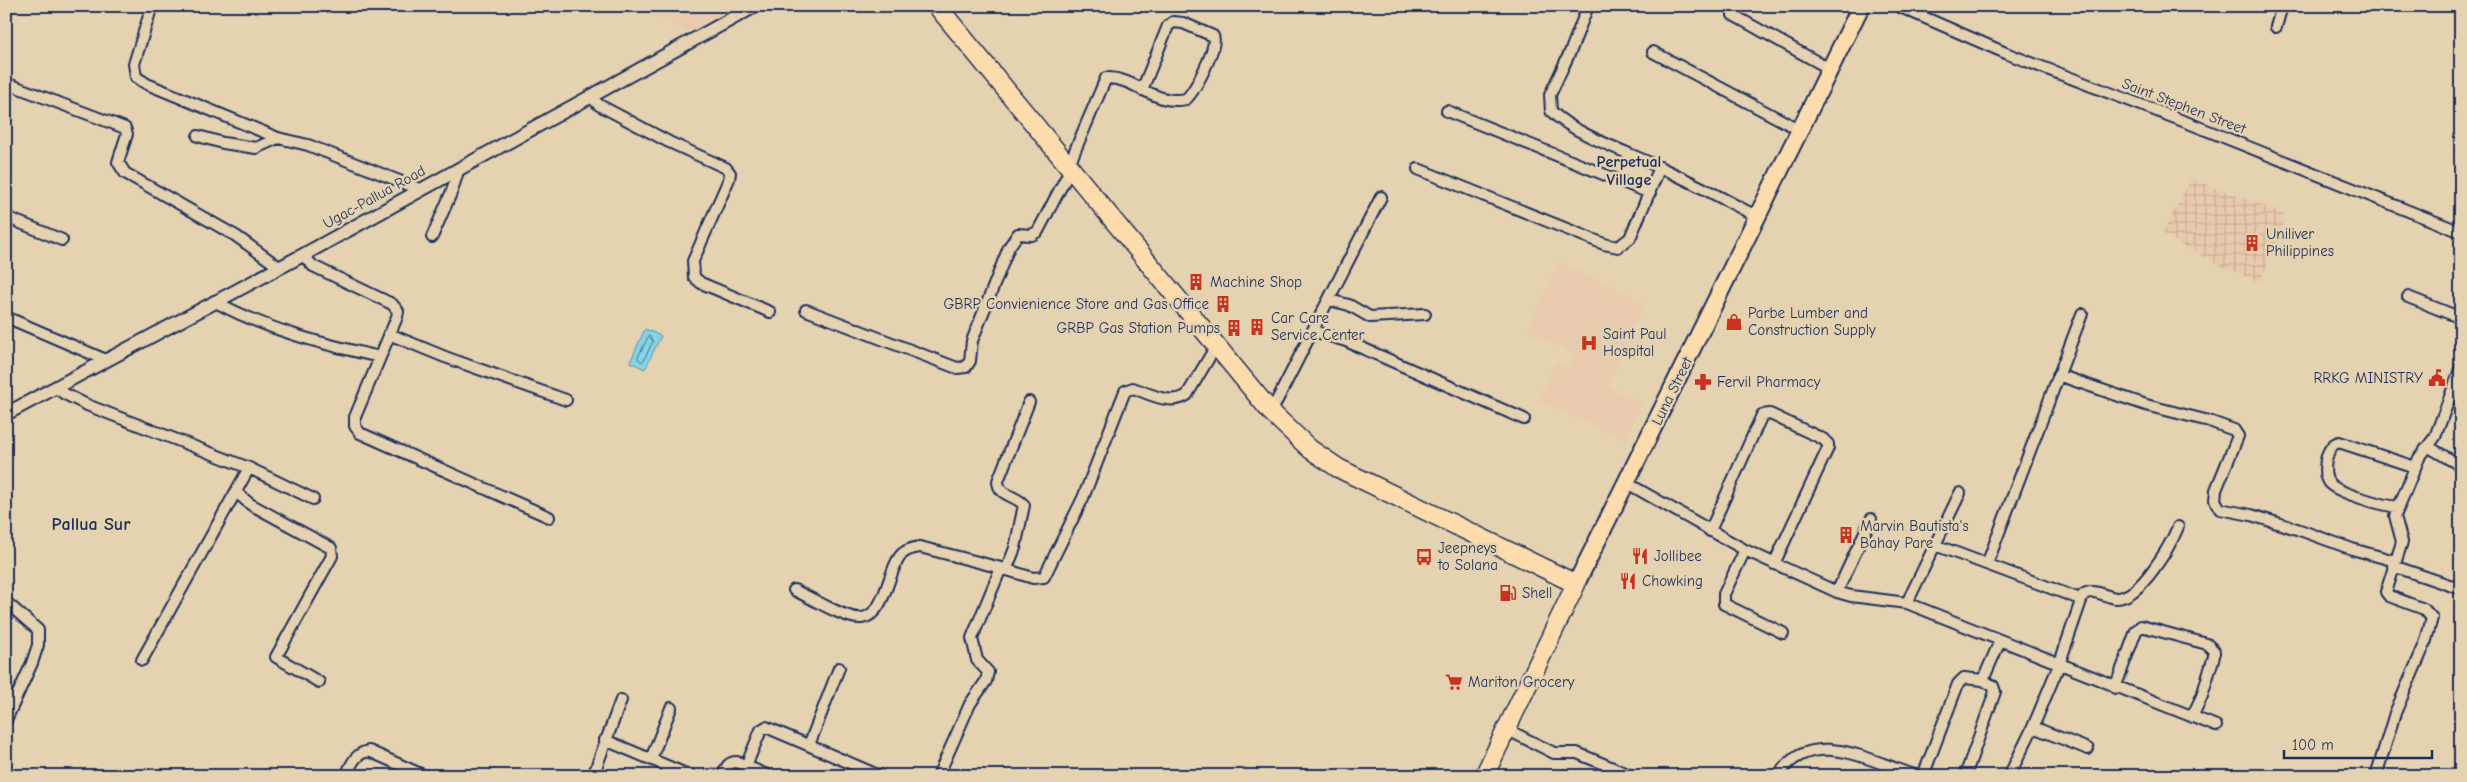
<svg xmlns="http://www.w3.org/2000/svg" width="2467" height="782" viewBox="0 0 2467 782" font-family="'Comic Neue',sans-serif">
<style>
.built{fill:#e8caae}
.industrial{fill:url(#industrial-grid)}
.water{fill:#86d4e5;stroke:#5b92af}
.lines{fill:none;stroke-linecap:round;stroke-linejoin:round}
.shore{stroke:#467194;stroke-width:1}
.minor-casing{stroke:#1b2f5e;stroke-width:14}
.tertiary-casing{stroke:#1b2f5e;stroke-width:16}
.primary-casing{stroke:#1b2f5e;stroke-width:20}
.trunk-casing{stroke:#1b2f5e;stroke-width:21}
.minor{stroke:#e5d2b0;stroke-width:10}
.tertiary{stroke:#e5d2b0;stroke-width:12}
.primary{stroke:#fcdcac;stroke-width:16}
.trunk{stroke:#fcdcac;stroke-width:18}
.labels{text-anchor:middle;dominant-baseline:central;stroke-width:5;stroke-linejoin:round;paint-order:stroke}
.street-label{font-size:15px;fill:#1b2f5e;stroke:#e5d2b0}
.poi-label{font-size:15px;fill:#1b2f5e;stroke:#e5d2b0;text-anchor:start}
.neighbourhood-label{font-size:16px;font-weight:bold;fill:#1b2f5e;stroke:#e5d2b0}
.quarter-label{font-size:18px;font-weight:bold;fill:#1b2f5e;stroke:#e5d2b0}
</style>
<defs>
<pattern id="industrial-grid" width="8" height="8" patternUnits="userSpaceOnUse" patternTransform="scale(1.25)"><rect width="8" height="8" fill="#e8caae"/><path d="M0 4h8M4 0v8" fill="none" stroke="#c6ae98"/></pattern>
</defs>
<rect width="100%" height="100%" fill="#e5d2b0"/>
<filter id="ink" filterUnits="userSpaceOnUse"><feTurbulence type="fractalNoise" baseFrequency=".02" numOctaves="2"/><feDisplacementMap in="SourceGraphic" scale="10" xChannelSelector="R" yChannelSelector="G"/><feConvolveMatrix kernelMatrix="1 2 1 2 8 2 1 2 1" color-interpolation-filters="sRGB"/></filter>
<g filter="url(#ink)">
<path class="built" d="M634,6h103l-47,27z
M1559,262l85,40 -36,85 34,16 -17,37 -87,-40 18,-37 13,6 7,-15 -49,-23z"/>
<path class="industrial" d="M2191,179l93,34 -2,15 -22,54 -40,-17 -41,-21 -16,-11z"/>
<path class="water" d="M645,329l16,7 -16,33 -15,-7z"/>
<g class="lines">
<path class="shore" d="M649,336l4,5 -9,19 -3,2 -3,-4z"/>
<g class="minor-casing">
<path id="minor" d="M152,6l-18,58 2,13 11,7 131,54
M1588,6l-17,44 -21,45 1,16c24,24 77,41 108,56 34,15 66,33 99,50
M1898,6l110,48 183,70 270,108
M1733,15l97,54
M2276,27l6,-21
M1653,52l147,78
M6,83l119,45 2,6 -9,28 7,11 111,63 43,31
M591,97l8,8 70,37 57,26 4,5 -1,6 -36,82 1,16 7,6 69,29
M1447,111l203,82
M198,136l25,7 33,5 22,-10 30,7 114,45
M1068,167l38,-89c29,-1 48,28 80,21 9,-8 33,-54 27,-63l-30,-13 -10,-1 -5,4 -26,64
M1418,169l186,75 14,3 12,-9 30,-71
M6,217l56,23
M432,237l20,-46 7,-23
M303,255l10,11 79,38 6,7 -1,6 -42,100v9l5,7 189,84
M2408,297l53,21
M1329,300l20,5 21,12 55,-3
M214,301c53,29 108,43 166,56
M806,310l151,58 9,-1 4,-6 2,-20 37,-94 9,-13 14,1 6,-4 32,-61
M6,317l100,43
M1313,331l33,10 178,78
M389,334l56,23 121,43
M2058,375l88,30 63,16 25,9 4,6 -22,54 -1,10 5,9 31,6 46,14 55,20 43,12
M56,388l9,6 22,11 162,63 -107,192
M1271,412l110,-215
M2429,447l32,19
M249,468l64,31
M1627,483l118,67 92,42 14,4 56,7 309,123
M237,493l13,11 81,44 1,8 -56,101 43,25
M2399,507c-14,-1 -62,-14 -70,-24 -5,-6 -4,-17 -3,-23 2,-9 5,-16 13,-18l76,25
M1710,531l52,-116 8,-1 53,25 5,5v4l-54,116
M1935,545l145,54
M1745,550l-21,44v10l59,29
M1987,564l95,-250
M2393,566l68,23
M1007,568l8,-20 9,-43c-8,-10 -26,-9 -26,-24l31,-79
M794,590c16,7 52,30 68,28 24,-3 26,-50 40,-64 5,-5 12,-6 18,-7l81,21
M1837,592l34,-73
M6,602l32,28v15l-6,18 -26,57
M1907,603l53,-110
M2115,688l21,-57 5,-5 66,18 7,7v5l-12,40 -10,21
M2033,727l55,22
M1506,729l48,24h23l55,23
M605,740l86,36
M809,745l30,-77
M651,759l20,-51
M746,766l15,-36 5,-3 114,49
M346,776c5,-11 9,-23 23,-25l56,25
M593,776l28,-76
M665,776l4,-9
M723,776c3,-8 4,-14 14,-14l32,14
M938,776l32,-72 16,-23 2,-9 -11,-12 -5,-22 29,-70 32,10 11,-1 39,-79 42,-107 8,-3c17,6 38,18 54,7l29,-49
M1778,776c33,-52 95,-13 139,0
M1923,776l35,-92 6,-6 19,2 17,-39
M1965,776l30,-84 -2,-6 -10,-6
M2009,776l24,-49 26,-62 24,-70c9,-8 23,2 33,3 24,1 54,-52 62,-71
M2376,776l19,-63 30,-69 7,-26 -8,-9 -35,-13 -3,-4 16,-50 -7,-26 24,-58 16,-21 26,-70"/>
</g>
<g class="tertiary-casing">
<path id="tertiary" d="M6,414l297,-159 452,-249"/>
</g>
<g class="primary-casing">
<path id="primary" d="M1576,584l285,-578"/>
</g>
<g class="trunk-casing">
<path id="trunk" d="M937,6l334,406 39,37 28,19 238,116 -92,192"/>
</g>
<use href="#minor" class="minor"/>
<use href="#tertiary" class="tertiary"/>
<use href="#primary" class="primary"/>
<use href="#trunk" class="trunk"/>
</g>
</g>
<defs>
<g id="building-bare" transform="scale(1.35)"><path d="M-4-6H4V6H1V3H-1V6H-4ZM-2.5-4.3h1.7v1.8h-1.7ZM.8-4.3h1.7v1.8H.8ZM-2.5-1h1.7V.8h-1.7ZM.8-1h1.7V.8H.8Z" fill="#c8321e" stroke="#e5d2b0" stroke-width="2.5" paint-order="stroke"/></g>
<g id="shop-bare" transform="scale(1.35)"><path d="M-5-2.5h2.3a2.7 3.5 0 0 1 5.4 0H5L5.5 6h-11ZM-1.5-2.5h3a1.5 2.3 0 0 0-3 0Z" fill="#c8321e" stroke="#e5d2b0" stroke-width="2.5" paint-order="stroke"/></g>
<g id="hospital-bare" transform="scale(1.35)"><path d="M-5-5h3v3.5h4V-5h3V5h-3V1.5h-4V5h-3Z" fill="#c8321e" stroke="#e5d2b0" stroke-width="2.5" paint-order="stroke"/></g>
<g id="civic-bare" transform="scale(1.35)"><path d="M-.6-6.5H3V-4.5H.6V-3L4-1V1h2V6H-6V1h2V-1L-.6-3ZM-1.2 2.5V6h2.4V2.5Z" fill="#c8321e" stroke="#e5d2b0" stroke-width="2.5" paint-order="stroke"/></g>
<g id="pharmacy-bare" transform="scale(1.35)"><path d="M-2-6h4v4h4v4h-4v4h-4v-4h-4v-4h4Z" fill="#c8321e" stroke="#e5d2b0" stroke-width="2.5" paint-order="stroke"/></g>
<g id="restaurant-bare" transform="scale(1.35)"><path d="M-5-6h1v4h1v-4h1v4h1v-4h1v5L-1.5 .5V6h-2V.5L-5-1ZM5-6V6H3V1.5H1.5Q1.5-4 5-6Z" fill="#c8321e" stroke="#e5d2b0" stroke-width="2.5" paint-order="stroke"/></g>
<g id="bus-bare" transform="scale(1.35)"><path d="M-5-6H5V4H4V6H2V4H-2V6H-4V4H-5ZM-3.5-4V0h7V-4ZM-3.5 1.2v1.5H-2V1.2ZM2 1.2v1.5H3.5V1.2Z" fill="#c8321e" stroke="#e5d2b0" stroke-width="2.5" paint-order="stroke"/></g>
<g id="fuel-bare" transform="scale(1.35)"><path d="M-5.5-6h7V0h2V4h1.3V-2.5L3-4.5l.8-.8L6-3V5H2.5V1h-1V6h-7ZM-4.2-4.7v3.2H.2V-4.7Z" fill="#c8321e" stroke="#e5d2b0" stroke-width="2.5" paint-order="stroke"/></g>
<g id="supermarket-bare" transform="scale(1.35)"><path d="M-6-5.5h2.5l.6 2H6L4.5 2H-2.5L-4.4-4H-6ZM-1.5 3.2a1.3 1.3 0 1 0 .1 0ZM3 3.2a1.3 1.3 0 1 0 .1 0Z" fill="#c8321e" stroke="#e5d2b0" stroke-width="2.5" paint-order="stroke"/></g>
</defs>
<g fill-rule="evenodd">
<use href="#building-bare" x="2252" y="243"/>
<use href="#building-bare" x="1196" y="282"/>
<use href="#building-bare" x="1223" y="304"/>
<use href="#shop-bare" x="1734" y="322"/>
<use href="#building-bare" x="1257" y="327"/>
<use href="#building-bare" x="1234" y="328"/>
<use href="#hospital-bare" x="1589" y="343"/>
<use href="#civic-bare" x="2437" y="378"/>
<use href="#pharmacy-bare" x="1703" y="382"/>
<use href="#building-bare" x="1846" y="535"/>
<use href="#restaurant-bare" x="1640" y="556"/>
<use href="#bus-bare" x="1424" y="557"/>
<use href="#restaurant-bare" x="1628" y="581"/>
<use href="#fuel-bare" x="1508" y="593"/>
<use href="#supermarket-bare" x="1454" y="682"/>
</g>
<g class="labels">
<g class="street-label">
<text transform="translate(2184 106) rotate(21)">Saint Stephen Street</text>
<text transform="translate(374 197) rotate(-29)">Ugac-Pallua Road</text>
<text transform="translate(1672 391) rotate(-64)">Luna Street</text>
</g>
<g class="poi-label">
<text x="2266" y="234">Uniliver<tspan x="2266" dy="17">Philippines</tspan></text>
<text x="1210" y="282">Machine Shop</text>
<text x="1209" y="304" text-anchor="end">GBRP Convienience Store and Gas Office</text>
<text x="1748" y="313">Parbe Lumber and<tspan x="1748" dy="17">Construction Supply</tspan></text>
<text x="1271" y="318">Car Care<tspan x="1271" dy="17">Service Center</tspan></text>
<text x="1220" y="328" text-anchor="end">GRBP Gas Station Pumps</text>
<text x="1603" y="334">Saint Paul<tspan x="1603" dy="17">Hospital</tspan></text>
<text x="2423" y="378" text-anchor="end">RRKG MINISTRY</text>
<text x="1717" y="382">Fervil Pharmacy</text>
<text x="1860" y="526">Marvin Bautista's<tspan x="1860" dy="17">Bahay Pare</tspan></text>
<text x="1438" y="548">Jeepneys<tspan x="1438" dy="17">to Solana</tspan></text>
<text x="1654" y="556">Jollibee</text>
<text x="1642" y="581">Chowking</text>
<text x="1522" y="593">Shell</text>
<text x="1468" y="682">Mariton Grocery</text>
</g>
<g class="neighbourhood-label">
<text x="1629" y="162">Perpetual<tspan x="1629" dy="18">Village</tspan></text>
</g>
<g class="quarter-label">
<text x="91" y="524">Pallua Sur</text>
</g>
</g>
<rect width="2467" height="782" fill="none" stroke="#e5d2b0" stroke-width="25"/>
<rect x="12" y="12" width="2442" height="757" fill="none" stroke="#1b2f5e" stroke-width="2" filter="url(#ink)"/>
<path d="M2284 750v8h148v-8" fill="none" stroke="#1b2f5e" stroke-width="2.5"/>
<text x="2292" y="750" font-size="15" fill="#1b2f5e" stroke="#e5d2b0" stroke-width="4" paint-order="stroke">100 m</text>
</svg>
